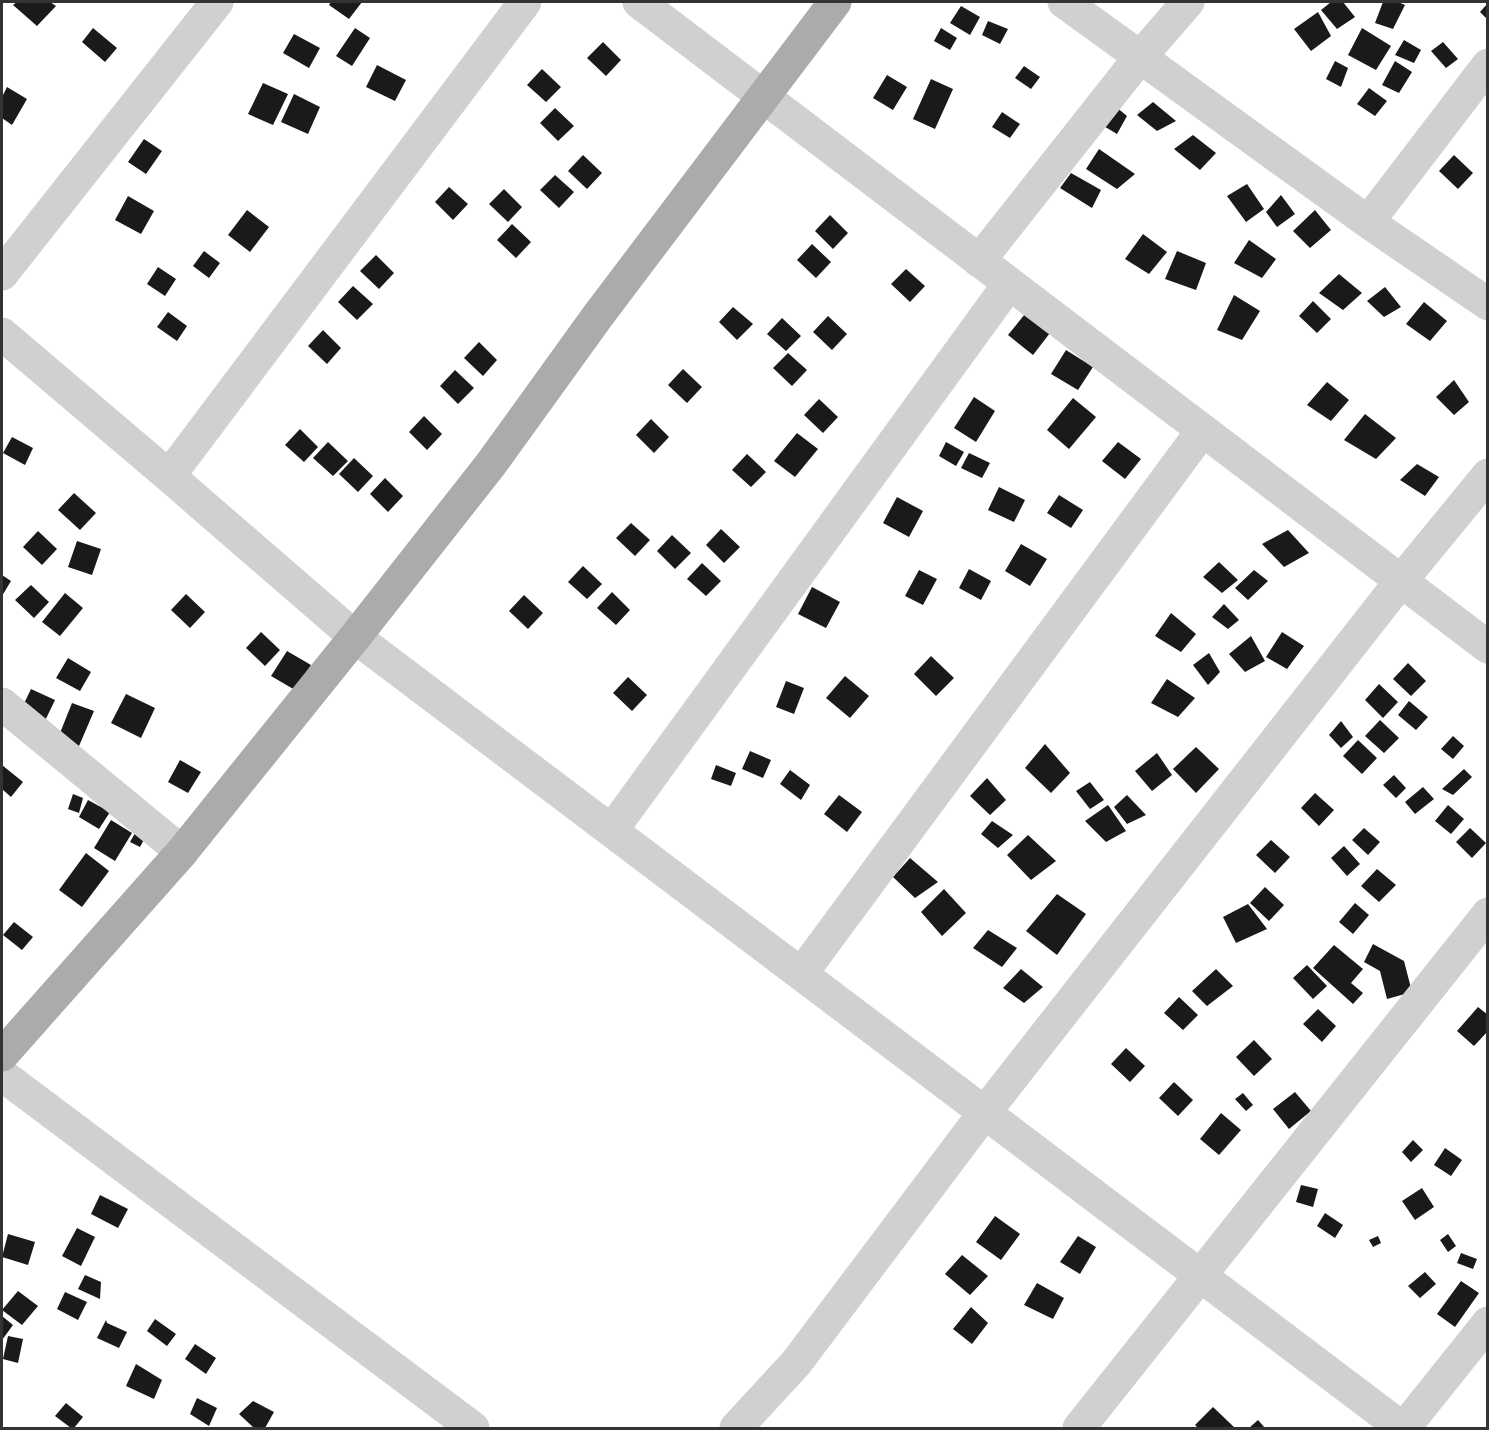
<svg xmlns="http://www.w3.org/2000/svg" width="1489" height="1430" viewBox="0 0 1489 1430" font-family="'Golos Text',sans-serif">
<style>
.building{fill:#1a1a1a}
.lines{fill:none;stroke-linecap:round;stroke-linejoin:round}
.minor{stroke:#d0d0d0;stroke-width:33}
.primary{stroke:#ababab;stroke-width:33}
</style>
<rect width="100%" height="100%" fill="#fff"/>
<path class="building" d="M17,2h33l6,4 -19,20 -24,-21z
M331,2h31l-13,17 -20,-14z
M1331,2h12l12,15 -18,12 -16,-19z
M1383,2h15l7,3 -12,24 -18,-6z
M1488,3v17l-8,-8z
M961,6l19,11 -10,18 -20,-12z
M1318,12l13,24 -20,15 -17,-22z
M988,21l20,8 -8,15 -18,-9z
M93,28l24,20 -12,14 -23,-20z
M355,28l15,10 -18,28 -16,-10z
M941,28l16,10 -7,12 -16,-9z
M1362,28l29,18 -15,24 -28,-15z
M294,34l26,14 -11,20 -26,-15z
M1404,40l17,10 -7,13 -19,-8z
M603,42l18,18 -15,16 -19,-18z
M1443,42l15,17 -12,9 -15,-17z
M1335,61l13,7 -7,19 -15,-8z
M1395,61l17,11 -13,21 -17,-8z
M377,65l29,15 -11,21 -29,-14z
M1024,66l16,11 -9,12 -16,-11z
M542,69l19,18 -15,15 -19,-17z
M887,75l20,12 -14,23 -20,-12z
M931,79l22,10 -18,40 -22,-10z
M263,83l25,11 -15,31 -25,-11z
M7,87l20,12 -15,26 -10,-7v-21z
M1369,88l18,13 -12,15 -18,-12z
M294,94l26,13 -12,27 -27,-12z
M1110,102l17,14 -10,18 -20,-12z
M1153,102l23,19 -19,10 -20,-16z
M555,108l19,18 -16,15 -18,-18z
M1002,112l18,12 -10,14 -18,-11z
M1193,135l23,18 -16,17 -26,-21z
M144,139l18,12 -16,23 -18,-12z
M1099,149l36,25 -18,15 -31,-20z
M583,155l19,18 -15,16 -19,-18z
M1454,155l19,18 -15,16 -19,-18z
M1071,173l30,17 -9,18 -32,-20z
M555,175l19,17 -15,16 -19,-18z
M1247,184l17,25 -18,13 -19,-26z
M449,187l19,17 -15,16 -18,-18z
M504,189l18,18 -14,15 -19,-18z
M1281,195l14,19 -18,13 -11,-15z
M128,196l26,15 -13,23 -26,-14z
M247,210l22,17 -19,25 -22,-17z
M1315,210l16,20 -21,18 -17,-17z
M830,215l18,18 -15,16 -18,-18z
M512,224l19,18 -15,16 -19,-18z
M1143,234l24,18 -18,22 -24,-15z
M1249,240l27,19 -14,19 -28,-15z
M812,244l19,18 -15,16 -19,-18z
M204,251l16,12 -11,15 -16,-12z
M1177,251l29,12 -10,27 -31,-11z
M376,255l18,18 -15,16 -19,-18z
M158,267l18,12 -11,17 -18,-12z
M906,269l19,17 -15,16 -19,-18z
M1339,274l23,19 -19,17 -24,-17z
M353,286l20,18 -16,16 -19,-18z
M1385,287l16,20 -17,10 -17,-16z
M1234,295l26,16 -18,29 -25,-10z
M1313,301l18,18 -14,14 -18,-17z
M1424,302l23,19 -17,20 -24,-17z
M733,307l20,17 -16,16 -18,-18z
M168,312l19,14 -10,15 -20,-14z
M1025,314l25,19 -17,22 -25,-20z
M828,316l19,18 -15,16 -19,-18z
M782,318l19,18 -15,15 -19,-17z
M323,330l18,18 -14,16 -19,-18z
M479,342l18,18 -14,16 -19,-18z
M1066,350l27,17 -15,23 -27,-16z
M788,353l19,17 -15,16 -19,-18z
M683,369l19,18 -15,16 -19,-18z
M455,370l19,18 -16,16 -18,-18z
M1454,380l15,22 -15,13 -18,-18z
M1327,382l22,18 -18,21 -24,-16z
M974,397l21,14 -19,31 -22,-14z
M1073,398l23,19 -27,32 -22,-19z
M819,399l19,18 -15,16 -19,-18z
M1365,414l31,24 -20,21 -32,-19z
M424,416l18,18 -15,16 -18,-18z
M651,419l18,18 -15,16 -18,-18z
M300,429l18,18 -14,15 -19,-17z
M797,433l21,16 -23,28 -21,-16z
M12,437l21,11 -8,17 -22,-12z
M328,442l20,19 -15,15 -20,-18z
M946,442l18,10 -8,14 -17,-10z
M1118,442l23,17 -16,20 -23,-18z
M969,453l21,10 -8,15 -21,-10z
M747,454l19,18 -15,15 -19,-17z
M354,458l19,18 -15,16 -19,-18z
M1417,464l22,13 -14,19 -25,-16z
M385,478l18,18 -15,16 -18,-18z
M999,487l26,13 -11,22 -26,-12z
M74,493l22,20 -16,17 -22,-20z
M1059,495l24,15 -12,18 -24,-15z
M897,497l26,14 -14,26 -26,-14z
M631,523l19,17 -15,16 -19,-18z
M721,529l19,18 -16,16 -18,-18z
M1288,530l21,23 -25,14 -22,-23z
M38,531l19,18 -15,16 -19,-18z
M672,535l19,18 -16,16 -18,-18z
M77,541l24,8 -9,26 -24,-8z
M1021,544l26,15 -17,27 -25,-15z
M1219,562l19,18 -16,13 -19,-16z
M702,563l19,18 -15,15 -19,-17z
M583,566l19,18 -15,15 -19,-17z
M969,569l22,12 -10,19 -22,-12z
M919,570l18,9 -14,26 -18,-9z
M1254,570l14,11 -20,19 -13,-12z
M2,575l9,6 -9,15z
M31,585l18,17 -15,16 -19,-18z
M812,587l28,15 -14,26 -28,-14z
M612,592l18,18 -14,15 -19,-17z
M65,593l18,15 -23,28 -18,-14z
M186,594l19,18 -15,16 -19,-18z
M524,595l19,18 -15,16 -19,-18z
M1224,604l15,16 -11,9 -16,-12z
M1171,613l25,21 -15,18 -26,-16z
M261,632l19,18 -15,16 -19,-18z
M1282,632l22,14 -17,23 -21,-12z
M1251,636l14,25 -20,11 -16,-18z
M287,651l24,14 -16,25 -24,-14z
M1209,653l11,19 -12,13 -15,-20z
M931,656l23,22 -18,18 -22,-22z
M68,658l23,14 -11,19 -24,-13z
M1408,663l18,18 -15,15 -18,-17z
M845,676l24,20 -19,22 -24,-20z
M628,677l19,18 -15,16 -19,-18z
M1167,679l28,19 -17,19 -27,-14z
M786,681l18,7 -10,26 -18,-7z
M1379,684l19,18 -15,16 -18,-18z
M31,689l24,11 -13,27 -24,-11z
M126,694l29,14 -14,30 -30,-15z
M1409,701l19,16 -12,13 -18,-15z
M72,703l22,8 -15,35 -21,-8z
M1380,720l19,18 -15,15 -19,-17z
M1341,721l12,16 -12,11 -12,-13z
M1453,736l11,10 -11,13 -12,-10z
M1358,740l19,18 -15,16 -19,-18z
M1045,744l25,29 -19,20 -26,-25z
M1196,747l23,22 -23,24 -23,-24z
M750,751l21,9 -8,18 -21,-9z
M1157,753l15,22 -20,16 -17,-20z
M180,760l21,12 -13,21 -20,-11z
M2,765l21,17 -12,15 -9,-8z
M716,765l20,8 -5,13 -20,-7z
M1464,769l8,8 -19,18 -11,-6z
M790,770l20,15 -9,15 -21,-16z
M1394,775l12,13 -10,10 -13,-13z
M987,778l19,22 -16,15 -20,-19z
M1090,782l14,18 -14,9 -14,-18z
M1423,787l11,12 -19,15 -10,-12z
M1315,793l19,17 -15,16 -18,-18z
M73,794l10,4 -4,15 -11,-4z
M839,795l23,17 -15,20 -23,-18z
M1127,795l19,20 -19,9 -13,-17z
M88,800l22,12 -11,17 -20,-12z
M1108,805l18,26 -20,11 -21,-21z
M1448,805l16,14 -13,15 -16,-13z
M111,820l21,13 -17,28 -21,-13z
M992,821l21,14 -15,13 -17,-14z
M139,826l10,4 -9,17 -10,-5z
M1364,828l16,14 -12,13 -16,-15z
M1470,828l16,15 -14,15 -16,-16z
M1028,835l28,26 -25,19 -24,-25z
M1271,840l19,17 -15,16 -19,-18z
M1344,846l16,18 -13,12 -16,-18z
M86,853l23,18 -27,36 -23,-17z
M910,858l28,24 -23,16 -22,-21z
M1377,869l19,16 -17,17 -18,-16z
M1265,887l19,18 -15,16 -19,-18z
M944,889l22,24 -24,23 -21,-24z
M1057,894l29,20 -29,41 -31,-24z
M1355,903l14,12 -16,19 -14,-12z
M1248,904l19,25 -31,14 -13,-26z
M14,922l19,15 -11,13 -19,-15z
M988,930l29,18 -15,19 -29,-19z
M1373,944l31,17 8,31 -25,7 -7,-28 -16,-9z
M1334,945l29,24 -12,14 12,10 -10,11 -40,-36z
M1307,965l20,21 -14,13 -20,-21z
M1021,969l22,18 -19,16 -21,-15z
M1216,969l17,17 -26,20 -15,-15z
M1179,997l19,18 -15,15 -19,-17z
M1478,1007l10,8v16l-14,15 -17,-15z
M1318,1009l18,17 -14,16 -19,-18z
M1254,1040l18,19 -18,17 -18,-19z
M1126,1048l19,18 -15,16 -19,-18z
M1174,1082l19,18 -15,16 -19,-18z
M1295,1092l16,19 -22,18 -16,-20z
M1243,1093l10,12 -7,6 -11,-12z
M1221,1113l20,17 -22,25 -19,-16z
M1413,1140l10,10 -12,12 -9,-10z
M1445,1148l17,12 -11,16 -17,-11z
M1301,1185l17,4 -5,18 -17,-5z
M1422,1188l12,19 -19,13 -13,-19z
M100,1195l28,14 -10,19 -27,-14z
M1325,1213l18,12 -8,13 -18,-12z
M995,1216l25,18 -19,26 -25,-18z
M77,1228l18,9 -14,29 -19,-10z
M8,1234l27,8 -7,23 -26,-8z
M1448,1234l8,12 -8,6 -8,-12z
M1078,1236l18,11 -16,27 -20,-12z
M1378,1236l3,7 -8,4 -4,-7z
M1461,1253l16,6 -4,10 -16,-6z
M962,1255l26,21 -18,19 -25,-21z
M1425,1272l11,12 -16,14 -12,-12z
M85,1275l16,7 -1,17 -22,-10z
M1461,1281l18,12 -24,34 -18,-13z
M1037,1283l27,15 -11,21 -29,-14z
M18,1291l20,15 -16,19 -20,-15z
M65,1292l22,10 -9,18 -21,-11z
M971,1307l17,16 -16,21 -19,-15z
M2,1316l11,9 -11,15z
M155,1319l21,15 -9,12 -20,-15z
M106,1320l1,3 20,9 -8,16 -22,-10z
M8,1336l15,3 -5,24 -15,-4z
M195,1344l21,14 -10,16 -21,-15z
M136,1364l26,16 -8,19 -28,-13z
M197,1398l20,10 -8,18 -19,-12z
M253,1401l21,11 -9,16h-11l-15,-14z
M66,1403l17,14 -9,11h-3l-16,-12z
M1213,1407l22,21h-37l-3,-3z
M1258,1420l7,8h-16z"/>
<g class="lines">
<path class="minor" d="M639,2l849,645
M1064,2l304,220 120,82
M1368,222l120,-157
M979,261l162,-205 47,-54
M2,274l215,-272
M2,334l167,142 186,161 1047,791
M169,476l356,-474
M2,704l180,148
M612,830l397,-546
M802,973l400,-542
M2,1075l471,353
M736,1428l60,-65 189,-251 416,-531 87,-106
M1079,1428l409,-514
M1404,1428l84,-105"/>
<path class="primary" d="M2,1055l180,-203 173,-215 136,-173 106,-147 238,-315"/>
</g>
<rect width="1489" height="1430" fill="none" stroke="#333333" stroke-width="6"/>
</svg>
